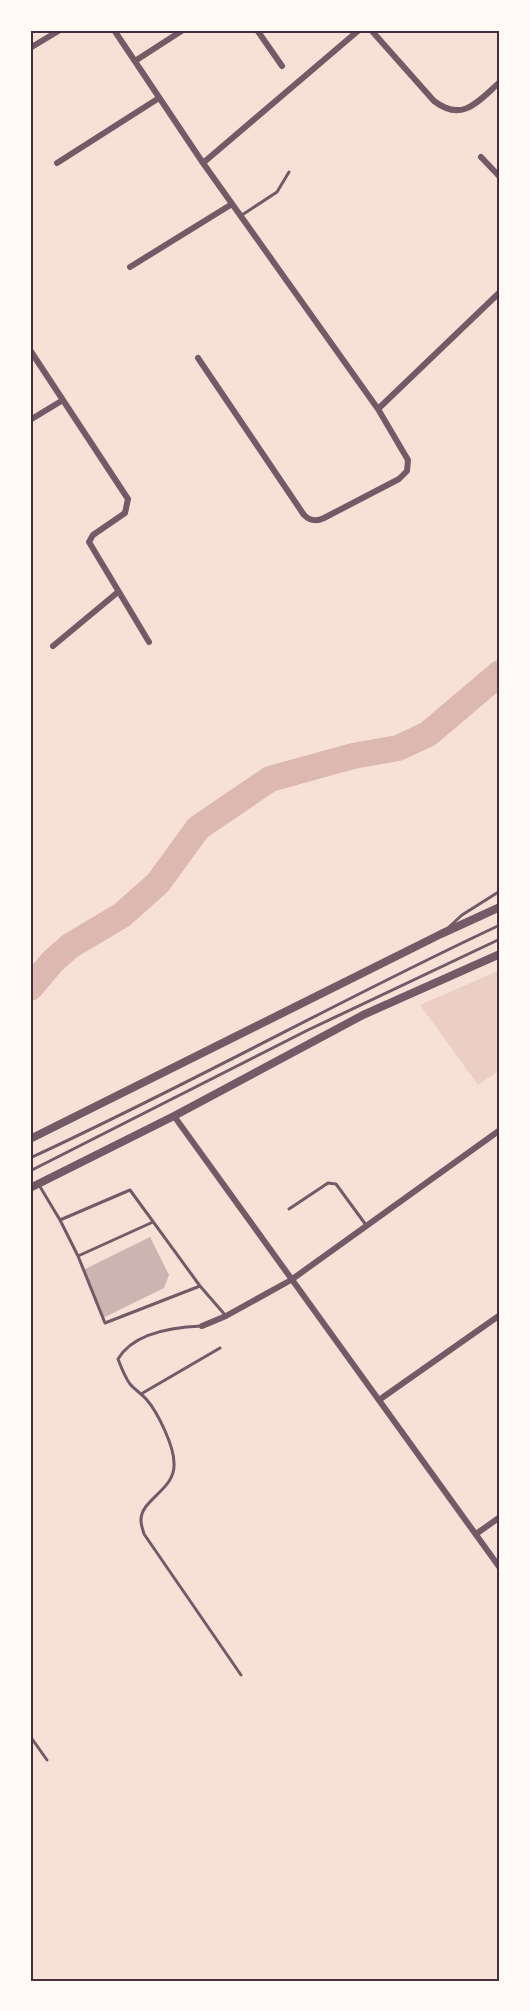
<svg xmlns="http://www.w3.org/2000/svg" width="530" height="2011" viewBox="0 0 530 2011" font-family="'Noto Serif',serif">
<style>
.green{fill:#ebcfc5}
.lines{fill:none;stroke-linecap:round;stroke-linejoin:round}
.river{stroke:#dcb8b0;stroke-width:26}
.building{fill:#ccb4b1}
.service{stroke:#755966;stroke-width:3}
.minor{stroke:#755966;stroke-width:6}
.tertiary{stroke:#755966;stroke-width:8}
.neatline{fill:none;stroke:#4a2c40;stroke-width:2}
</style>
<rect width="100%" height="100%" fill="#f7e1d7"/>
<path class="green" d="M500,970v100l-22,15 -58,-80z"/>
<g class="lines">
<path class="river" d="M30,988l23,-27 17,-15 52,-31 36,-32 40,-55 72,-49 83,-23 45,-8 30,-14 72,-61"/>
</g>
<path class="building" d="M150,1237l19,38 -5,13 -61,30 -20,-48z"/>
<g class="lines">
<path class="service" d="M242,215l35,-23 12,-20
M449,927l13,-12 38,-24
M30,1158c159,-73 311,-159 470,-233
M30,1171l278,-141 192,-91
M39,1185l21,35 18,36 27,67 95,-37
M289,1209l39,-26 8,1 30,41
M60,1220l70,-30 70,96 26,30
M78,1256l75,-34
M202,1326c-28,1 -68,6 -84,33 3,8 7,18 12,25 5,6 12,10 17,16 11,13 27,46 27,63 2,27 -34,36 -33,58 0,4 2,9 3,13l97,141
M141,1394l79,-46
M30,1736l17,24"/>
<path class="minor" d="M114,30l89,133 175,246 30,51 -1,11 -8,8 -75,39c-8,4 -14,3 -20,-3l-106,-157
M257,30l25,36
M371,30l63,71c29,22 44,0 66,-19
M30,48l30,-18
M135,61l48,-31
M481,157l19,20
M57,163l102,-65
M203,163l156,-133
M130,267l102,-63
M30,350l98,149 -3,14 -32,22 -4,7 60,100
M378,409l122,-117
M30,420l33,-20
M53,646l65,-54
M174,1116l326,452
M202,1326l24,-10 65,-36 209,-150
M379,1400l121,-85
M476,1534l24,-17"/>
<path class="tertiary" d="M30,1139l411,-205 59,-27
M30,1188l144,-72 189,-101 137,-61"/>
</g>
<rect width="530" height="2011" fill="none" stroke="#fffaf5" stroke-width="63"/>
<rect x="32" y="32" width="466" height="1948" class="neatline"/>
</svg>
